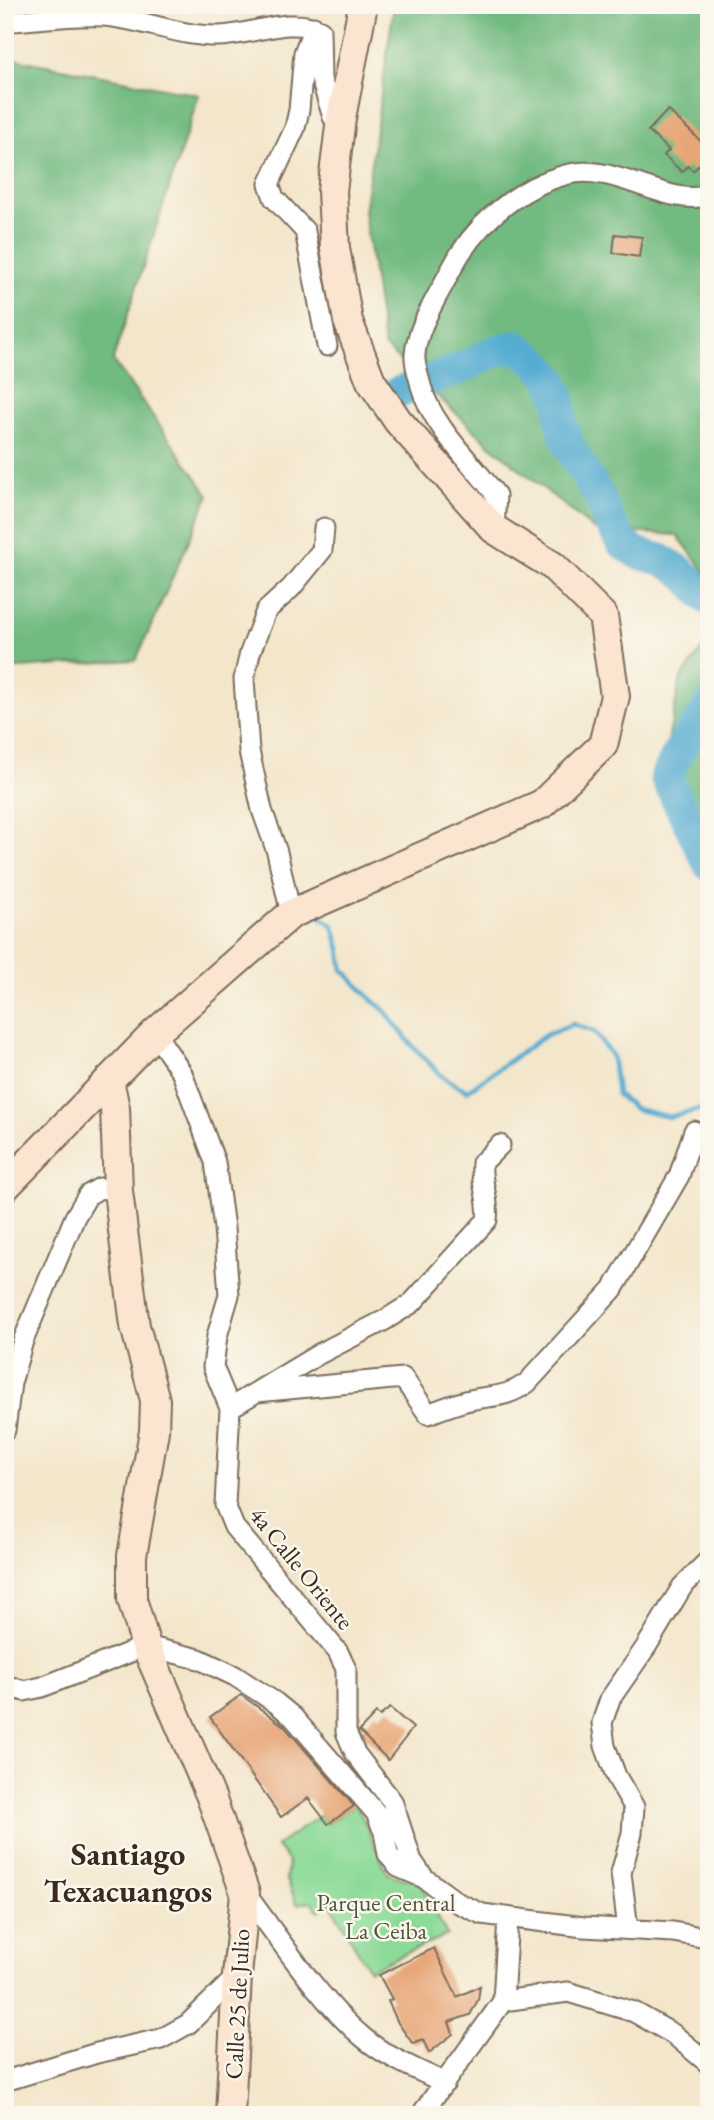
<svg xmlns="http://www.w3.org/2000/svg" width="714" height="2120" viewBox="0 0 714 2120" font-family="'EB Garamond',serif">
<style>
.green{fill:#8cda98;stroke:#64825b;stroke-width:2}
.forest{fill:#71ba80;stroke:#56724f;stroke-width:2}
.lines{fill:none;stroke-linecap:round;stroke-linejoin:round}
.stream{stroke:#54acd1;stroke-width:5}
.river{stroke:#54acd1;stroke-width:32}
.building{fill:#e7a677}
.street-casing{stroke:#7b6c5b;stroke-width:23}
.secondary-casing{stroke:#7b6c5b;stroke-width:32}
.street{stroke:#fff;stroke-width:19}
.secondary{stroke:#fce5d0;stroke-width:28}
.labels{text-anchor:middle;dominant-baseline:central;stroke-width:5;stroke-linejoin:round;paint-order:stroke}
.street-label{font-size:24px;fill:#3b2a1e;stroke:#fbf7ec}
.park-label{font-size:24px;fill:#4f563c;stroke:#fbf7ec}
.district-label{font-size:32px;font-weight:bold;fill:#3b2a1e;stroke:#fbf7ec}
</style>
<rect width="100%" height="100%" fill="#fbf7ec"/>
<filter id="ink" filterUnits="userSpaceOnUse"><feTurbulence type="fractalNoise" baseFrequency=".0143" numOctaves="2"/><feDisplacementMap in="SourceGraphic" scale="14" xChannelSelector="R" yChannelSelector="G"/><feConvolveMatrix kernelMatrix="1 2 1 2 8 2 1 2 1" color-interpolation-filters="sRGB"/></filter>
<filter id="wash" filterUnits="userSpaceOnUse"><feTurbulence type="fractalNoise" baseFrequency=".00686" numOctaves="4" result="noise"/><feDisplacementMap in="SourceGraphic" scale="28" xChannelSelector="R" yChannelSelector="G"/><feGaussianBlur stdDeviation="1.57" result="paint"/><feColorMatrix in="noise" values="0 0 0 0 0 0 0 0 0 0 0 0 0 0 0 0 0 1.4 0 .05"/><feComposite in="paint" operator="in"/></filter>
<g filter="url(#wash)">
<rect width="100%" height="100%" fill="#f3e6cb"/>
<path class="green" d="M356,1804l32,70 33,9 26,52 -78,35 -39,-67 -12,8 -6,-10 -15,3 -11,-26 3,-17 -13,-15 45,-31 7,9z"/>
<path class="forest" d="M394,5h315v572l-32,-42 -82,-5 -105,-85 -106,-99 -20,-134z
M5,57l194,38 -86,265 96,135 -73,165 -131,9z
M709,639v201l-45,-79 16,-81z"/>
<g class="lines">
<path class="stream" d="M316,914l17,11 7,24 3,20 23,25 20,18 28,36 29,29 24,14 79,-56 27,-11 21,8 18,24 5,38 18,15 34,8 40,-10
M509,2115h12"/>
<path class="river" d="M397,393l69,-27 29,-15 21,-5 19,14 17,20 8,19 1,22 9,28 29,47 11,27 11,19 16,11 25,7 19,11 28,29
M709,707l-11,17 -12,14 -20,39 43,88"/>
</g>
<g id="blocks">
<path class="building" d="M668,110l41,39v6l-16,16 -5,-5 -6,6 -18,-17 5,-5 -21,-19z
M615,234l27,3 -3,20 -26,-4z
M241,1695l43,31 70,80 -26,18 -20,-26 -27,19 -71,-100z
M390,1708l23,20 -25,32 -29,-29 17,-18 4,3z
M434,1948l23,49 23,-11 -2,14 -8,15 -21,7 4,12 -24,19 -6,-13 -10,4 -15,-21 -10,-22 4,-2 -13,-24z"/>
</g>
</g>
<g filter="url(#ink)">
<use href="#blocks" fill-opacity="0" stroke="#7b6c5b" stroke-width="2"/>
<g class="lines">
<g class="street-casing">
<path id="street" d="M5,18l7,3c30,-2 62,-7 92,-5 39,3 75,21 116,20 32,-1 69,-20 100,-6l1,49 12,38 8,1
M314,27l-10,26 -5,57 -4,18 -26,56 5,14 31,33 22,115
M494,529l2,-34c-25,-33 -64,-69 -75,-109 -2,-9 -7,-22 -6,-31 1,-20 13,-42 22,-59 8,-14 15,-29 23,-42 25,-39 69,-73 115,-81 44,-7 95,35 134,22
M291,914l-14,-62 -15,-42 -13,-59 -5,-72 6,-26 16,-42 25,-23 31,-38 2,-22
M155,1033l27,40 33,89 9,66 5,67 -12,41 -4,31 17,41 -5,97 9,22 104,125 8,17v63l9,21 37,48 20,60 12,17
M257,1392l146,-14 25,36c13,-5 28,-11 42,-14 23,-5 36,-2 57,-17l86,-94 66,-113 15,-45
M230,1408l89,-54 66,-34 27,-17 75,-83c3,-23 -7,-36 -5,-57l18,-18
M5,1430l6,-47 12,-42 52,-124 13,-22 12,-7 18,3
M5,1685l19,6 18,-4 104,-41 53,13 36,17 41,27 17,14 83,96 8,19 4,22 10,13 26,11 34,25 24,11 102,13 89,5 28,5 8,-3
M245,1893c34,45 77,111 120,146 23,19 53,31 80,44
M628,1929l-7,-56 11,-40 2,-26 -18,-31 -11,-30 -3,-23 8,-24 36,-52 36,-60 27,-27
M503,2001l65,-9 66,20 39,22 36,30
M5,2081l92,-28 64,-14 27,-15 49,-48
M421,2115l82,-114 5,-83"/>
</g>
<g class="secondary-casing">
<path id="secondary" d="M109,1080l6,28 3,83 17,135 20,74 -1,31 -22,125v43l14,47 65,151 34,96 -8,83 -7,139
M5,1187l150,-154 136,-119 251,-110 61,-59 12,-49 -12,-80 -50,-50 -59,-37 -96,-108 -27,-40 -23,-60 -13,-73 -3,-57 9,-73 22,-113"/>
</g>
<use href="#street" class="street"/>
<use href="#secondary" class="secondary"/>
</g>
</g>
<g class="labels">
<g class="street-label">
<text transform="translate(302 1568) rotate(51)">4a Calle Oriente</text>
<text transform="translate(237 2004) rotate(-87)">Calle 25 de Julio</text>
</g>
<g class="park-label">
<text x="386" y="1902">Parque Central<tspan x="386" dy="28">La Ceiba</tspan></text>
</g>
<g class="district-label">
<text x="128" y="1854">Santiago<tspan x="128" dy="37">Texacuangos</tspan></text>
</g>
</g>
<rect width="714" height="2120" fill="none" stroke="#fbf7ec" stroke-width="28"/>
</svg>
